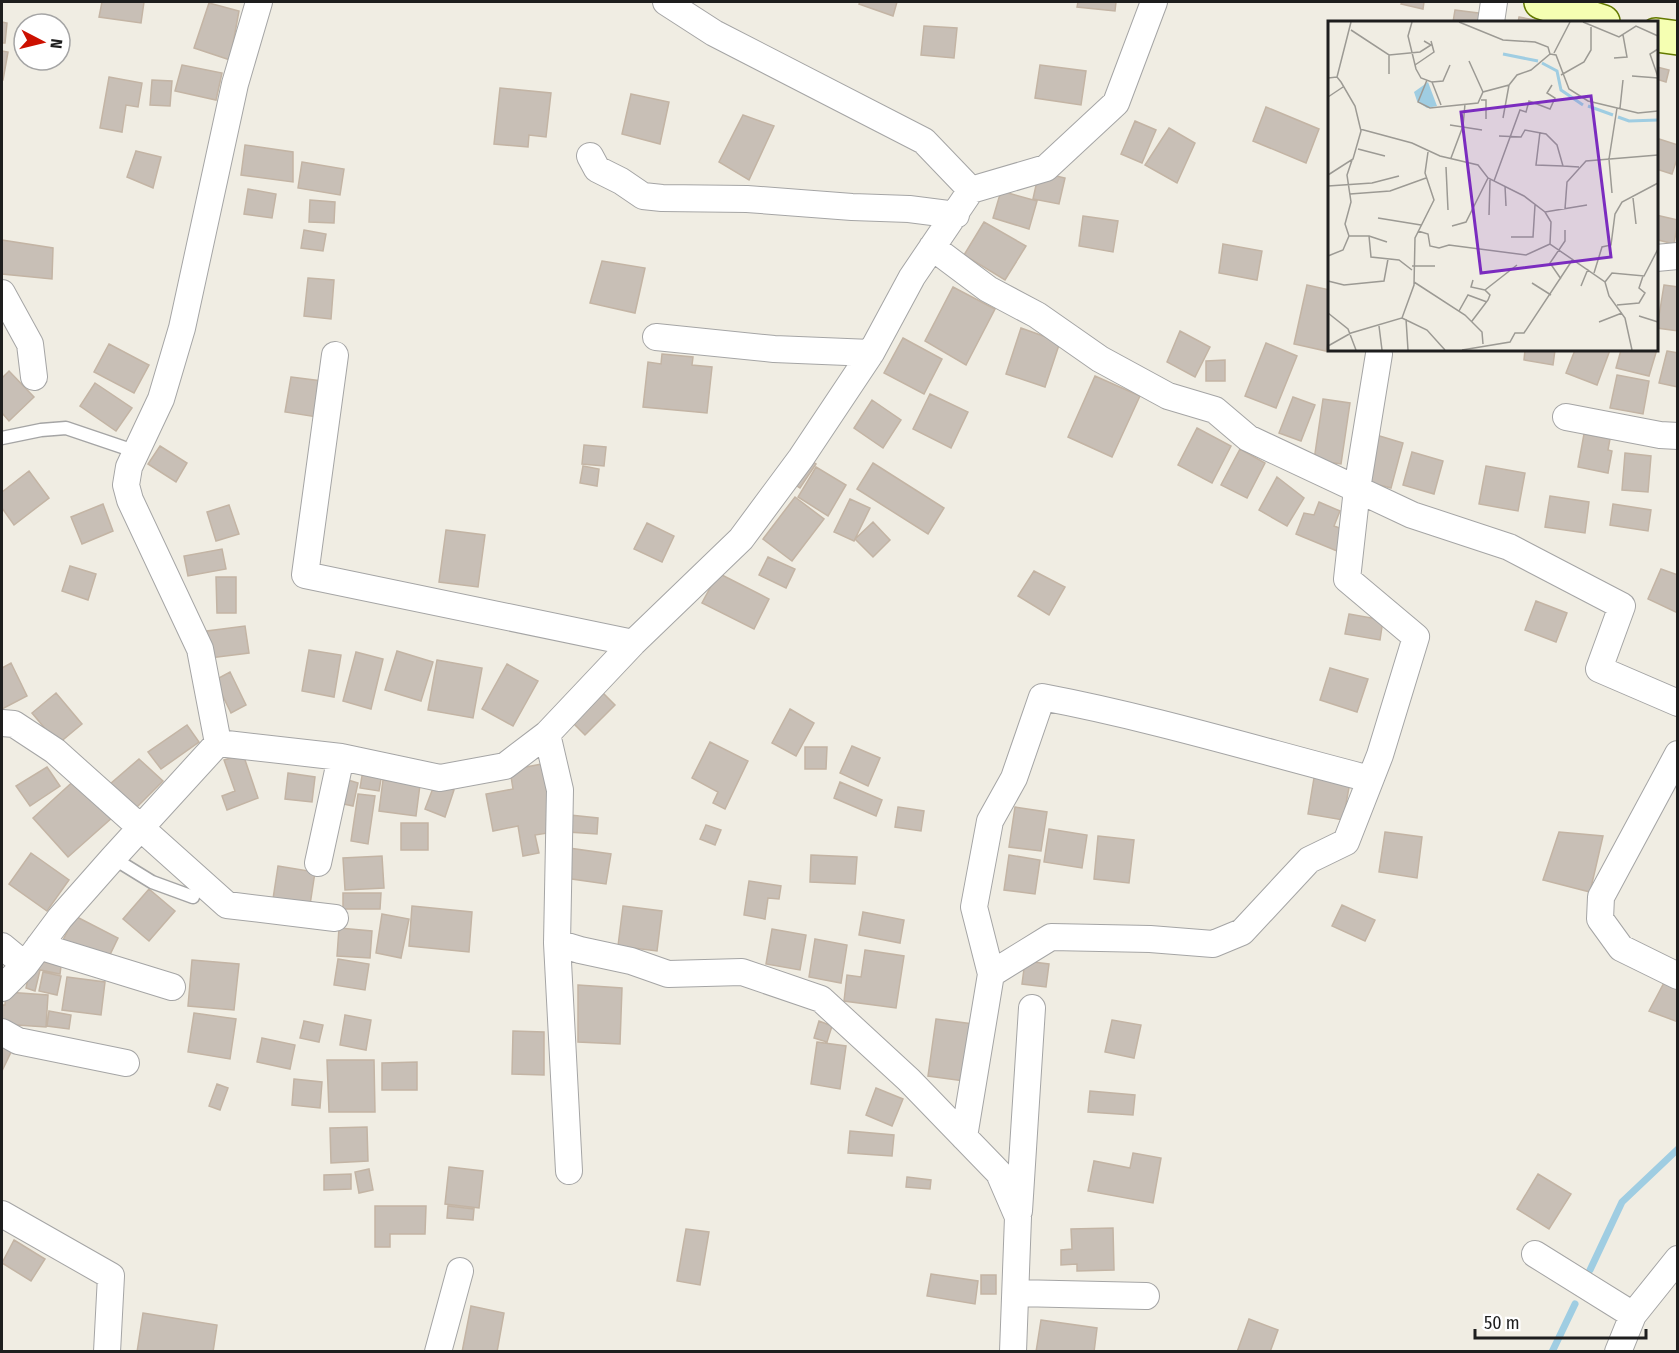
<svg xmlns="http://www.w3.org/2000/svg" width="1679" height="1353" viewBox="0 0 1679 1353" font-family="'Fira Sans Condensed',sans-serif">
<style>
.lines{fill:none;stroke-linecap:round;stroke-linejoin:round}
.stream{stroke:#9fcde2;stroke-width:7}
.building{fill:#c8bfb6;stroke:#c3b4a4;stroke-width:1.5}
.lane-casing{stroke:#a5a5a5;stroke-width:15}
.street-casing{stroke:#a5a5a5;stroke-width:28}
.secondary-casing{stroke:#637a00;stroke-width:36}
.lane{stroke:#fff;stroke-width:12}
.street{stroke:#fff;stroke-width:26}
.secondary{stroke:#f5ffb2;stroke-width:33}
.inset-river{fill:none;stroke:#9fcde2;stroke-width:3}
.inset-road{fill:none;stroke:#9c9a94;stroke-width:1.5}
.view{fill:#7b2cbf;fill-opacity:0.15;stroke:#7b2cbf;stroke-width:3}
.inset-edge{fill:none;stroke:#1e1e1e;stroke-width:3}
</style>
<rect width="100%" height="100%" fill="#f0ede3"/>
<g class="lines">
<path class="stream" d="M1590,1270l32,-68 56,-53
M1552,1352l23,-48"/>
</g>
<path class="building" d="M102,2h42l-3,21 -42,-6z
M860,2h37l-4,14 -34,-12z
M1078,2h38l-1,9 -38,-4z
M1402,2h22l-1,7 -22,-5z
M209,3l30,8 -9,49 -36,-12z
M1455,10l31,4 -1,8h-32z
M1519,17l27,5h-28z
M2,22l5,1 -2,20h-3z
M924,26l33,2 -3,30 -33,-3z
M2,51l6,1 -5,28h-1z
M182,65l40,8 -6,27 -41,-9z
M1040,65l46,6 -5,34 -46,-7z
M1657,67l12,3 -3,12 -10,-3z
M109,77l33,6 -4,24 -12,-2 -4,27 -22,-4z
M152,80l20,1 -2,25 -20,-1z
M500,88l51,5 -5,44 -17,-2 -1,12 -34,-3z
M631,94l38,8 -9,42 -38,-10z
M1266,107l53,22 -13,34 -53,-22z
M743,115l31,11 -25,54 -30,-18z
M1135,121l21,9 -14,33 -21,-9z
M1169,128l26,15 -18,40 -32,-18z
M1656,138l22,7v11l-6,18 -16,-5z
M245,145l48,7v30l-52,-7z
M136,151l25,6 -8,31 -26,-11z
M302,162l42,7 -4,26 -42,-7z
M1039,172l26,6 -6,26 -26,-5z
M248,189l28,5 -4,24 -28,-4z
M1001,191l36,10 -8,28 -36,-11z
M310,200l25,2 -1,21 -25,-1z
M1656,215l22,5 -4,24 -16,-4 -2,8z
M1083,216l35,5 -5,31 -34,-6z
M984,222l42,24 -21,34 -41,-25z
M304,230l22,4 -3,17 -22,-3z
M2,240l51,8 -1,31 -50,-5z
M1223,244l39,7 -5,29 -38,-7z
M602,261l43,7 -10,45 -45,-10z
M308,278l26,2 -3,39 -27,-3z
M1307,285l23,5v45l-4,16 -32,-7z
M1664,285l14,2v44l-21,-3z
M953,287l42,22 -29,56 -41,-24z
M1021,328l39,14 -15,45 -39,-13z
M1180,331l30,16 -15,30 -28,-15z
M903,338l39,21 -18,35 -40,-21z
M1266,343l31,13 -21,52 -31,-12z
M109,344l40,21 -15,28 -40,-21z
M1656,345l2,1 -9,30 -33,-8 5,-18h35z
M1525,350h30l-2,15 -29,-5z
M1575,350h35l-13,35 -31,-12z
M1667,351l11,2v34l-19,-4z
M662,354l31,3 -1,8 20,2 -5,46 -64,-6 5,-45 13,2z
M1225,360v21h-19v-20z
M9,371l25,26 -25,24 -7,-8v-35z
M1617,375l32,6 -6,33 -33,-6z
M1095,376l45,20 -28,61 -44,-20z
M291,377l31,4 -5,36 -32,-5z
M95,383l37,25 -16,23 -36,-25z
M930,394l38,18 -17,36 -38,-19z
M1293,397l22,8 -14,36 -22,-8z
M1323,399l27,4 -9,61 -27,-4z
M872,400l29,20 -18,28 -29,-20z
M1197,428l34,18 -19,37 -34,-18z
M1373,434l30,9 -12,45 -31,-8z
M1584,434l26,5 -2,11 4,1 -4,22 -30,-6z
M584,445l22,2 -2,19 -22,-2z
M160,446l27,17 -11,19 -28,-18z
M1240,449l25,14 -18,35 -26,-13z
M1412,452l31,9 -9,33 -31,-9z
M1625,453l26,3 -3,36 -26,-2z
M804,456l12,8 -16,24 -12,-8z
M873,463l71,45 -16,26 -71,-45z
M583,466l16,3 -2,17 -17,-3z
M1486,466l39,7 -7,38 -39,-7z
M816,467l30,18 -18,31 -30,-19z
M29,471l20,27 -35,27 -12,-17v-16z
M1277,477l27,21 -17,28 -28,-16z
M1550,496l39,6 -4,31 -40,-6z
M795,497l29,22 -32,42 -29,-22z
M850,499l20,9 -16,33 -20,-9z
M1319,502l21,9 -6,15 11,4 -8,21 -41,-17 8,-21 10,2z
M103,504l10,27 -31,13 -11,-27z
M1613,504l38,6 -3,21 -38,-6z
M229,505l10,29 -23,7 -9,-29z
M873,522l17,18 -17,17 -18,-18z
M647,523l27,13 -12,26 -28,-13z
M446,530l39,5 -7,52 -39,-5z
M222,549l4,20 -38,7 -4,-20z
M768,557l27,12 -9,19 -27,-13z
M70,566l26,8 -8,26 -26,-9z
M1661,569l17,6v38l-30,-14z
M1034,571l31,16 -16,28 -31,-19z
M718,573l51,26 -15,30 -52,-26z
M216,577h20v36h-19z
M1536,601l31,12 -11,29 -31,-12z
M1349,614l34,6 -3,20 -35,-6z
M245,626l4,27 -39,5 -3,-27z
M309,650l32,5 -7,42 -32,-6z
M397,651l36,11 -12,39 -36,-11z
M356,652l27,7 -12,50 -28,-8z
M437,660l45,8 -9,50 -45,-8z
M11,663l16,33 -25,13v-41z
M507,664l31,17 -25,45 -31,-17z
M1330,668l38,11 -11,33 -37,-12z
M230,672l16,33 -15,8 -16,-33z
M600,690l15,15 -30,30 -15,-15z
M56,693l26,31 -24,20 -26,-31z
M790,709l24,14 -18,33 -24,-13z
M187,725l12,17 -38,27 -13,-17z
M710,742l38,19 -23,48 -12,-6 5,-11 -26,-14z
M852,746l28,12 -12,28 -28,-13z
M805,747h22l-1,22h-21z
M243,754l15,44 -31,12 -5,-14 13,-5 -11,-31z
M139,759l24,22 -29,29 -24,-26z
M542,764l12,68 -19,3 4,18 -16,3 -5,-30 -25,5 -7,-37 27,-5 -3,-19z
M47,767l13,19 -30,20 -14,-20z
M363,770l19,3 -3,18 -19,-3z
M1315,772l36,5 -8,43 -35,-6z
M288,773l27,4 -3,25 -27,-3z
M78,777l35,40 -45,40 -35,-39z
M345,779l13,4 -5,23 -14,-3z
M383,780l37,5 -4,31 -37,-5z
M840,782l42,18 -6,16 -42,-18z
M435,783l19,7 -9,27 -20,-8z
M358,794l17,2 -7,48 -17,-3z
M898,807l26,4 -3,20 -26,-4z
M1015,807l32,5 -6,39 -32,-4z
M570,815l28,3 -1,16 -29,-2z
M401,823h27v27h-27z
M706,825l15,5 -6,15 -15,-6z
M1049,829l38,6 -5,33 -38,-6z
M1385,832l37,5 -5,41 -38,-6z
M1559,832l44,4 -13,56 -47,-12z
M1098,836l36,4 -5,43 -35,-4z
M569,848l42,6 -5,30 -41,-6z
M31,853l38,27 -22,31 -38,-27z
M811,855l46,2 -2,27 -45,-2z
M1009,855l31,5 -5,34 -31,-4z
M382,856l2,32 -39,2 -2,-32z
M278,866l37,6 -5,33 -37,-6z
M749,881l32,5 -2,13 -11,-1 -3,21 -21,-4z
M149,889l26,22 -26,30 -26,-22z
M343,893h38l-1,16h-37z
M1342,905l33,15 -10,21 -33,-15z
M412,906l60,6 -3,40 -60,-6z
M623,906l39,5 -5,40 -39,-5z
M863,912l41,8 -4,23 -41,-8z
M382,914l27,5 -8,39 -25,-5z
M75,916l43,22 -12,25 -43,-23z
M339,928l33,3 -2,27 -33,-2z
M772,929l34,6 -6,35 -34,-6z
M815,939l32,6 -6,38 -32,-6z
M865,950l39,6 -8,52 -52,-7 3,-26 14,2z
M32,959l29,7 -1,8 -20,-4 -5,21 -9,-3z
M338,959l31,5 -4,26 -31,-5z
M192,960l47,4 -5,46 -46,-4z
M1025,961l24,3 -3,23 -24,-3z
M43,972l18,4 -4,19 -18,-4z
M67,977l38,5 -4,33 -39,-5z
M1666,979l12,5v38l-29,-11z
M578,985l44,3 -2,56 -42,-2z
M6,992l42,3 -2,32 -44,-3v-19h3z
M49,1011l22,4 -2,14 -22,-3z
M194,1013l42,6 -6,40 -42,-7z
M345,1015l26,5 -5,30 -26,-5z
M936,1019l37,5 -9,57 -36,-5z
M1112,1020l29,5 -7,33 -29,-6z
M304,1021l19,4 -4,17 -19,-4z
M819,1021l13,5 -5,16 -13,-4z
M513,1031l31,1v43l-32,-1z
M262,1038l33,7 -5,24 -33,-7z
M817,1042l29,4 -6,43 -29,-5z
M2,1045l10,5 -10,21z
M327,1060h47l1,52h-46z
M417,1062v28h-35v-27z
M294,1079l28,3 -2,26 -28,-3z
M217,1084l11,4 -8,22 -11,-4z
M876,1088l27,11 -11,27 -26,-11z
M1090,1091l45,4 -2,20 -45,-3z
M367,1127l1,34 -37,2 -1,-35z
M850,1131l44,4 -2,21 -44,-3z
M1133,1153l28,5 -8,45 -65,-12 6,-30 36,7z
M449,1167l34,4 -4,37 -34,-4z
M369,1169l4,21 -14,3 -4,-21z
M351,1174v15l-27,1v-15z
M1538,1174l33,20 -22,35 -32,-20z
M907,1177l24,3 -1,9 -24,-2z
M375,1206h51l-1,28h-35v13h-15z
M448,1206l26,3 -1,11 -26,-2z
M1113,1228l1,42 -37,1v-7l-16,1v-15l11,-1 -1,-20z
M686,1229l23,3 -9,53 -23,-4z
M14,1240l31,19 -14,22 -29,-18z
M931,1274l47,7 -3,23 -48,-8z
M981,1275h15v19h-15z
M471,1306l33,7 -7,39h-35z
M143,1313l74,12 -4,27h-76z
M1249,1319l29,11 -8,22h-33z
M1041,1320l56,8 -3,24h-58z"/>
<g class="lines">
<g class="lane-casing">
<path id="lane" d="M2,438l39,-8 25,-2 71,24
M113,858l39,24 41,15"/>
</g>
<g class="street-casing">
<path id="street" d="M666,2l48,31 210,108 47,49
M1491,22l3,-20
M590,156l7,13 24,12 22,15 19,2 85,1 105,8 57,2 47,6
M932,247l56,42 49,26 63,44 68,37 47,14 33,28 164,77 97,32 113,59 -23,63 79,34
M1656,258l22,-2
M2,293l28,51 4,33
M656,337l118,12 97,4
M335,355l-30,220 328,68
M1566,417l94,18 18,1
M2,723l12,1 41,27 172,154 108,13
M547,734l13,56 -3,153 12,228
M218,743l-18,-94 -70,-149 -4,-15 3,-18 32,-68 21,-71 53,-244 24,-82
M1678,754l-77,143 -1,22 21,29 57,28
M318,863l23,-106
M557,943l23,7 51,11 37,13 74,-2 79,27 88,81 90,93 19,44 -5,135
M2,946l23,19
M39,946l133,41
M991,974l-17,-67 16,-86 24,-43 28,-81c111,21 219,54 328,82
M2,988l23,-23 35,-47 53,-60 105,-115 123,14 99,21 65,-12 42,-32 86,-91 108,-104 60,-81 70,-105 41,-76 59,-87 75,-22 70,-65 38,-101
M2,1032l16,9 108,22
M964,1137l27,-163 60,-37 99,2 63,5 29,-12 67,-72 37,-18 34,-87 36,-118 -69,-58 10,-90 22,-135
M1019,1211l13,-203
M2,1214l109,62 -4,76
M1535,1254l98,61
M1016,1293l130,3
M438,1352l22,-81
M1618,1352l15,-37 45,-56"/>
</g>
<g class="secondary-casing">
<path id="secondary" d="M1541,2l62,20
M1656,35l22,3"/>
</g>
<use href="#lane" class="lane"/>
<use href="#street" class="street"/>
<use href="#secondary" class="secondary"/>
</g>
<g transform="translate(1328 21)">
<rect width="330" height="330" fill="#f0ede3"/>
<path d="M100,61l9,24 -10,2 -10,-7 -3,-9z" fill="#9fcde2"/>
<path class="inset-river" d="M175,33l35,7M214,42l15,8 4,19 22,15M260,85l25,9M290,96l11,4 29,-1"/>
<path class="inset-road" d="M84,1l-4,14 8,33 5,9 11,4 9,23M255,1l36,15 17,-11 22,10M23,9l38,25 31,-3 11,-7 -7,-4M330,28l-8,5 8,23M226,32l16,-31M222,33l6,1 13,34 19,12 50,12 20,-2M286,37l13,-1 -4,-22M141,40l14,31M87,44l19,-13 -3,-11M61,53v-19M233,54l23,-13 7,-12v-23M304,55l26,2M9,56l14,-55M0,57l9,-1 4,5 14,24 6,25 -8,28 -25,16M99,59l-9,22 12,6 48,-5 5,-11 26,-7 8,-10 14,-5 19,-16 -2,-7 -13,-5 -32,-2 -44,-18M104,61l11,-1 7,-16M0,76l15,-10M153,79h5v19M292,87l3,-28M175,97l6,-33M122,104l32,5M32,108l52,14 28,13 38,9 10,13 36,18 21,16 6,10 -1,22 55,38 4,14 16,22 7,32M212,111l-4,33 27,1M171,115l22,1 4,-7 21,4 11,11 6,21 16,1M30,128l27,7M123,137l12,-32 2,-22M118,146l2,43M166,160l26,-71 6,2 3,-11 21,8 5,-11 -8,-5 5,-8M0,165l44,-3 27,-7M177,165l1,20M284,172l-3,-34 8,-51M22,173l40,-3 36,-13M305,177l3,26M237,188l2,-27 19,-21 72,-6M217,191l42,-7M161,194l1,-35M50,197l43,7M124,205l14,-4 22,-44M90,210l10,3 2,12 9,2 10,-3 77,10 24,-11M21,215l-4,-12 6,-22 -4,-27 5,-15M41,215l18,6M183,216h22l2,-32M0,235l15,-6 6,-14h20l2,21 28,3 13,10M0,236v24M84,245h23M266,252l8,-26 9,-2 4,-31 7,-12 36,-19M233,258l-11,-16 15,-22v-11M145,259l-2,7 14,3M0,260l16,4 40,-4 4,-22M86,261l51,33 17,17 1,12M277,261l7,-9 32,3 14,-27M204,262l19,12M253,265l7,-17M289,284l22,-2 6,-10 -6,-5 4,-12M131,290l9,-16 19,7M0,292l20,16 8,21M311,295l19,6M74,297l25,12 18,20M78,298l2,31M144,300l16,-21 2,-5 -5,-5 32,-25M271,301l23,-9M51,305l3,24M0,325l23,-13 51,-15 12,-33 1,-47 19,-38 -9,-27 3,-21M134,329l48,-8 5,-9h9l49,-74"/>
<path class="view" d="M263,75l20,161 -130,16 -20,-161z"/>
<rect width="330" height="330" class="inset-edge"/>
</g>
<rect width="1679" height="1353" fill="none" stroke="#1e1e1e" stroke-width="6"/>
<g transform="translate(42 42) rotate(97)"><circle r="28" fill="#ffffff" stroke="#a5a5a5" stroke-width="1.5"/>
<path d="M0-4.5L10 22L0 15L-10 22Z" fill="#cc1000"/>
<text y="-9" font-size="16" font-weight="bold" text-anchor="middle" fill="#1e1e1e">N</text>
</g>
<path d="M1475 1329v9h171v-9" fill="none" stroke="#1e1e1e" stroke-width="3"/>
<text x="1484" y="1329" font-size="18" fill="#1e1e1e" stroke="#ffffff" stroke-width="4.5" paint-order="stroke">50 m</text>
</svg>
